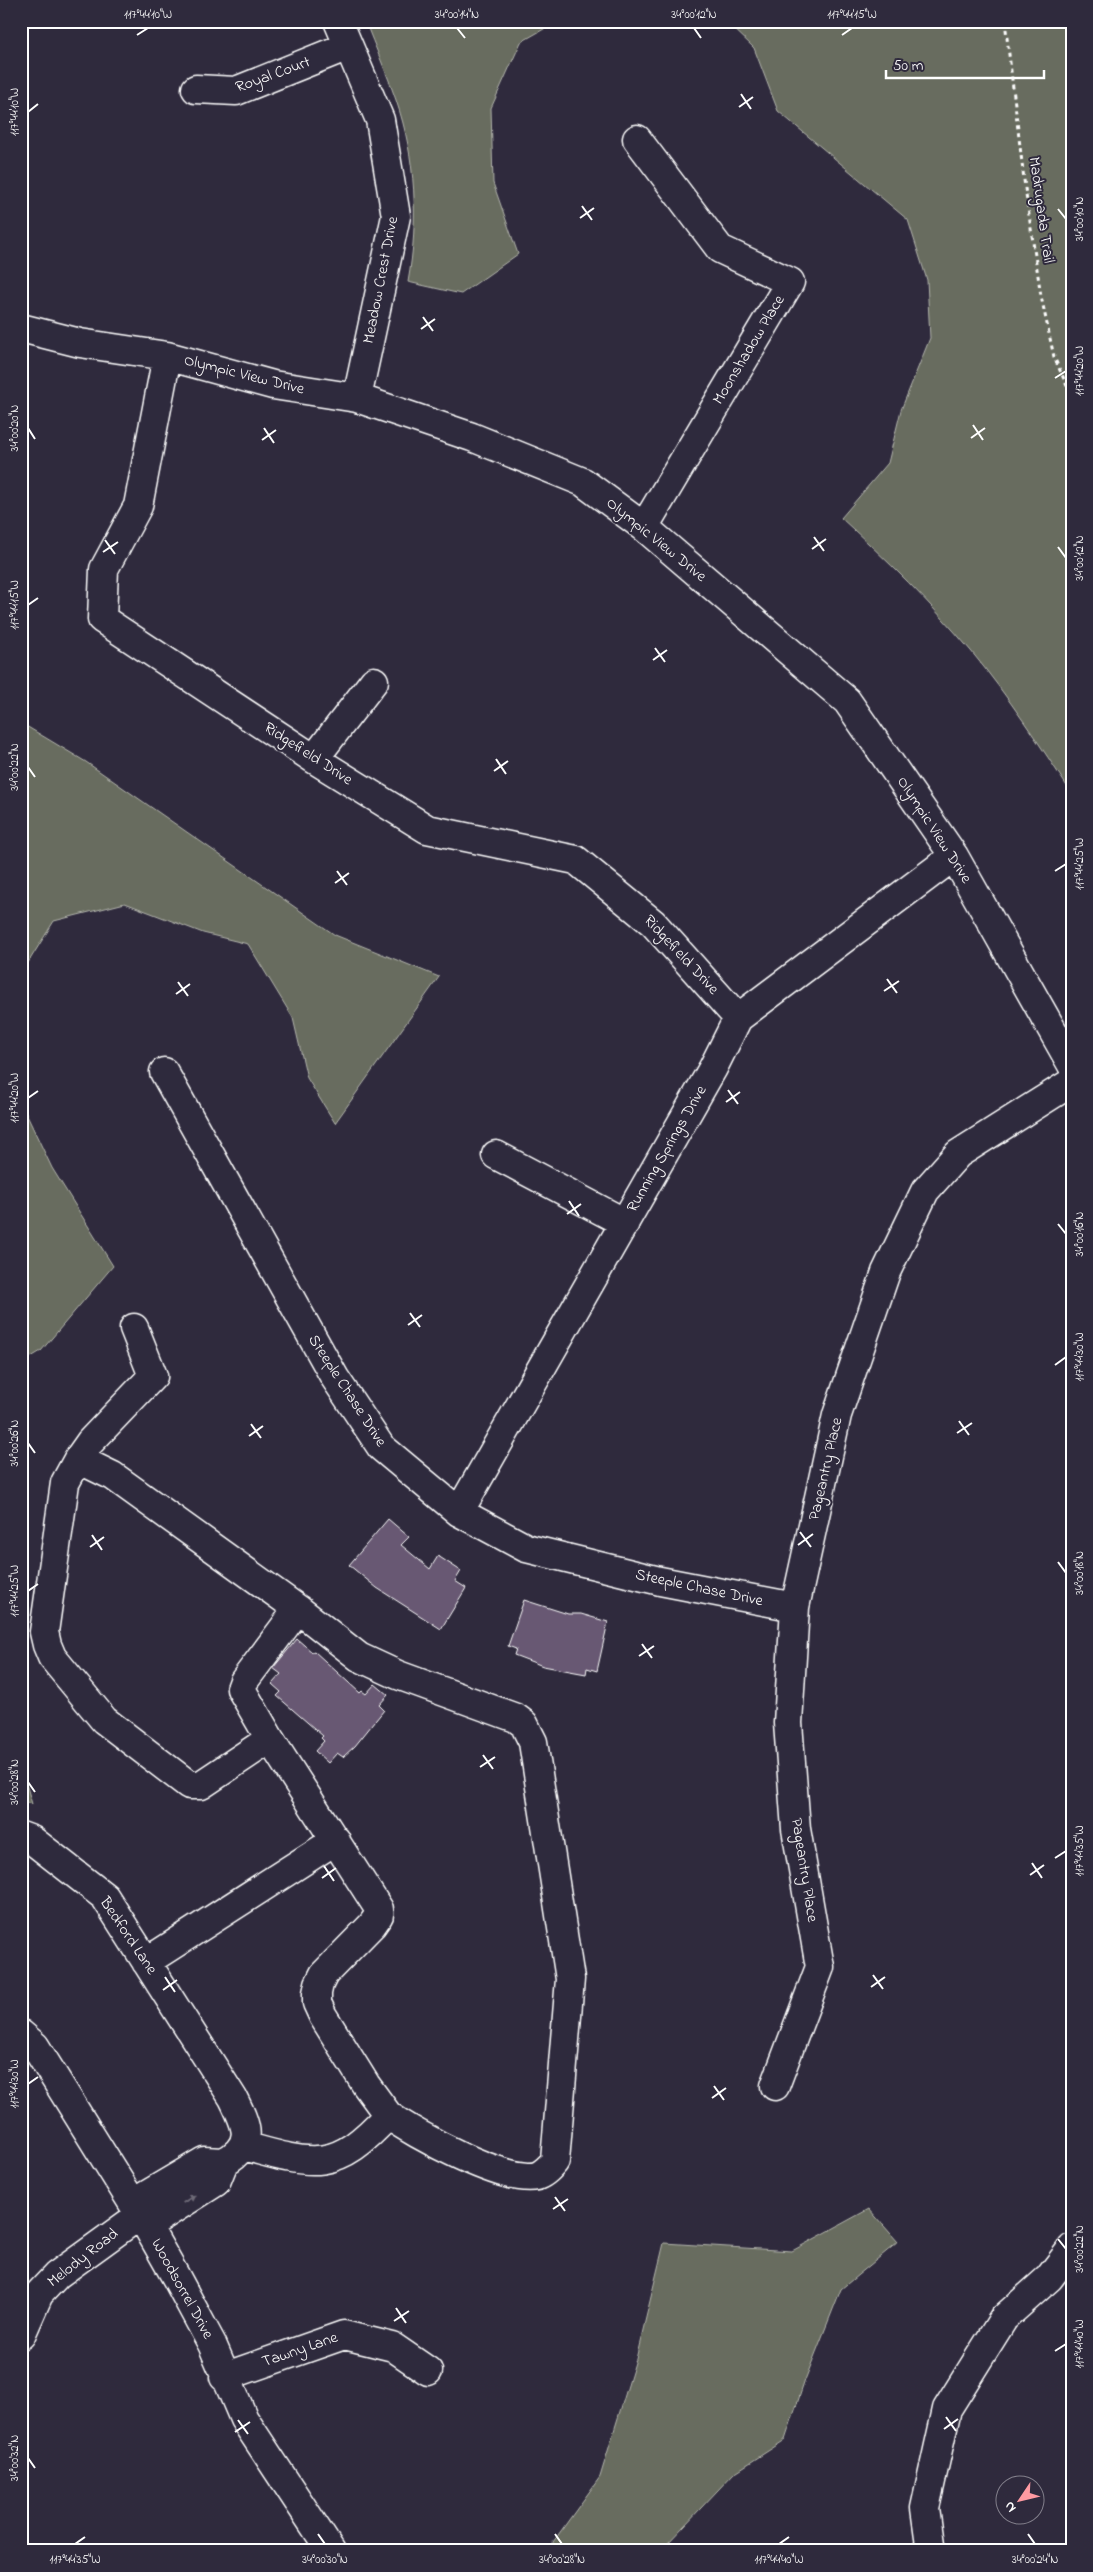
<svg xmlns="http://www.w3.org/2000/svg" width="1093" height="2572" viewBox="0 0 1093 2572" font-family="'Indie Flower',sans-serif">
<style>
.green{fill:#686c5e;stroke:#b4b6ae}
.building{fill:#685873;stroke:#fff}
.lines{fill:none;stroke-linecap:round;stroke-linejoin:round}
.minor-casing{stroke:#fff;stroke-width:31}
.path{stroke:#fff;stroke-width:3;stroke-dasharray:4 4;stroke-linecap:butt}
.minor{stroke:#2f2a3d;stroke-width:28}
.oneway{fill:#6d6a77}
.ticks{fill:none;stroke:#fff;stroke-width:2}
.labels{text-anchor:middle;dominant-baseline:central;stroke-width:4;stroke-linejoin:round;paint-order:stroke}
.street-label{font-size:16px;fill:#fff;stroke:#2f2a3d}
.neatline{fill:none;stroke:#fff;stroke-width:2}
.ticks-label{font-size:12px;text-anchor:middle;fill:#fff}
</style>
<rect width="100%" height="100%" fill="#2f2a3d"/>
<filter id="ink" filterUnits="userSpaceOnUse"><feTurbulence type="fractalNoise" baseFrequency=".02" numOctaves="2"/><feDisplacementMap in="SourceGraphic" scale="10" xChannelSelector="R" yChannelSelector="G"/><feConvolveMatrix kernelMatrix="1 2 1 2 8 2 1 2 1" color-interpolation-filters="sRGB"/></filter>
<g filter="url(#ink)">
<path class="green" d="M365,21h193l-37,21 -30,66 2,75 25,71 -57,40 -53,-12c11,-61 8,-124 -12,-182 -9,-27 -21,-53 -31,-79z
M726,21h346v773c-32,-49 -64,-98 -101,-143 -40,-48 -84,-91 -130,-133l47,-55 13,-53 29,-72 -3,-58 -19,-60 -130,-109 -24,-63z
M21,723l65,39 249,173 104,42 -104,146 -28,-45 -14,-60 -45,-74 -45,-11 -78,-30 -71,18 -33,53z
M21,1103l31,65 61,98 -72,85 -20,12z
M21,1766l11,38 -11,-4z
M869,2209l29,33 -57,47 -36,91 -20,60 -51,33 -67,71 -3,7h-111v-9l47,-65 36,-118 28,-116 128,8z"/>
<path class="building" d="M388,1519l21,18 -8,8 29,24 8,-13 23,15 -6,10 11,7 -25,41 -64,-41 -28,-23z
M524,1600l44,14h13l27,8 -11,49 -10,-3 -1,6 -43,-8 -29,-11 2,-6 -8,-3z
M297,1639l15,13 2,-1 46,42 2,-2 4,3 9,-10 13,11 -9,10 5,5 -29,36 -12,11 -6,-4 -9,10 -13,-12 9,-10 -3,-3 2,-2 -46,-40 4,-4 -9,-8 9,-10 -8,-6z"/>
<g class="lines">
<g class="minor-casing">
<path id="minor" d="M338,21l42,99 16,96 -39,182
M196,89l40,2 112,-45
M637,139l83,110 70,33 -146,245
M21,328l59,15 87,13 106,29 84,13 115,39 111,45 61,45 203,174 107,155 118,209
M167,356l-29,150 -34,63 -2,50 212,140 113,70 149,31 77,63 85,95
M314,759l60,-78
M164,1072l171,306 46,69 78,65 67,36 134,33 135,26
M496,1155l129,68
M78,1459l12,-17 63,-66 -19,-48
M459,1512l254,-444 25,-50 216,-162
M270,1739l-69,46h-12l-85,-65 -52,-63 -5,-12 -3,-13 21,-149 13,-24 35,17 185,133
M21,1836l11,4 73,57 128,201c14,28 23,46 -9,64
M146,1962l190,-122
M21,2034l14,12 112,180 30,53 35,65 32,75 87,132
M775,2086l45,-119 -24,-138 -8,-106 7,-116 42,-192 49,-143 39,-81 33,-37 114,-72
M244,2146c71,20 92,26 144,-31l-22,-30 -43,-69 -6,-13v-10l2,-9 5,-10 48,-49 7,-10v-6l-109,-170 -29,-50 3,-8 54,-72 61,48 39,18 118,43 8,6 9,18 37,237 -15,182c-5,6 -10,12 -18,15 -32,8 -123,-42 -149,-61
M133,2203l71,-42 20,1 -8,20 -69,44
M21,2335l18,-41 18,-19 83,-60
M224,2377l120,-42 49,12 35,24
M931,2551l-6,-43 22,-99 57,-91 45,-40 23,-30"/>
</g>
<path class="path" d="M1005,21l20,167 16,108 13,61 18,40"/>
<use href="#minor" class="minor"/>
</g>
<defs><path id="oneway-solid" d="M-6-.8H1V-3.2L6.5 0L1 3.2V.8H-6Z" transform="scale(1.25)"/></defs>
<use class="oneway" href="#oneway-solid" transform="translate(189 2199) rotate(-32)"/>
</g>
<path class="ticks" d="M457,28l8,10M694,28l7,10M137,35l11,-7M842,35l10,-7M741,94l10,15M739,107l14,-10M28,112l10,-8M582,206l10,14M1058,209l8,10M580,218l14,-10M423,317l10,14M421,329l14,-10M1055,378l11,-7M973,425l10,15M28,428l7,11M264,428l10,15M971,438l14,-10M262,440l14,-10M814,537l10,14M105,540l10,14M1058,547l8,11M812,549l14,-10M103,552l15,-10M28,605l10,-7M655,648l10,14M653,660l14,-10M496,759l10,15M28,767l7,10M494,771l14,-10M337,871l10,14M1055,871l11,-7M335,883l14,-10M887,979l10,14M178,982l10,14M884,991l15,-10M176,994l14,-10M728,1090l10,14M28,1098l10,-7M726,1102l14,-10M569,1201l10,15M567,1214l14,-10M1058,1224l8,10M410,1313l10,14M408,1325l14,-10M1055,1365l11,-8M959,1421l10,14M251,1424l10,14M957,1433l15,-10M249,1436l14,-10M28,1443l7,10M800,1532l11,15M92,1535l10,15M798,1545l15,-11M90,1547l14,-10M1058,1562l8,11M28,1591l10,-7M642,1644l10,14M639,1656l15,-10M483,1755l10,14M480,1767l15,-10M28,1782l7,10M1055,1858l11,-7M1032,1863l10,15M324,1866l10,15M1030,1875l14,-10M322,1878l14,-10M873,1975l10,14M165,1977l10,15M871,1987l14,-10M163,1990l14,-10M28,2084l10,-7M714,2086l10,14M712,2098l14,-10M555,2197l10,14M553,2209l15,-10M1058,2239l8,10M396,2308l10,15M394,2321l15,-10M1055,2351l11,-7M946,2417l10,14M238,2420l10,14M944,2429l14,-10M235,2432l15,-10M28,2458l7,10M318,2534l7,10M555,2534l7,10M1028,2534l7,10M75,2544l10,-7M779,2544l10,-7"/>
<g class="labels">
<g class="street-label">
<text transform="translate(273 75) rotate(-20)">Royal Court</text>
<text transform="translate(1041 210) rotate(82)">Madrugada Trail</text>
<text transform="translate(381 280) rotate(-79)">Meadow Crest Drive</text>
<text transform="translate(749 350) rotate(-59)">Moonshadow Place</text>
<text transform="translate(244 375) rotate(14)">Olympic View Drive</text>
<text transform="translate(656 540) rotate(39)">Olympic View Drive</text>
<text transform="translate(308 754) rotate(33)">Ridgefield Drive</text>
<text transform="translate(934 830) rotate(57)">Olympic View Drive</text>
<text transform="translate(681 955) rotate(47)">Ridgefield Drive</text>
<text transform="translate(667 1149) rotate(-60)">Running Springs Drive</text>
<text transform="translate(347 1391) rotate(57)">Steeple Chase Drive</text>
<text transform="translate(826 1469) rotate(-77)">Pageantry Place</text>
<text transform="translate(699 1588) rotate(12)">Steeple Chase Drive</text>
<text transform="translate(804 1870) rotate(81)">Pageantry Place</text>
<text transform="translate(128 1936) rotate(56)">Bedford Lane</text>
<text transform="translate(83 2258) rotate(-38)">Melody Road</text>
<text transform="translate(182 2289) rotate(61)">Woodsorrel Drive</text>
<text transform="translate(300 2350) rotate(-19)">Tawny Lane</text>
</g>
</g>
<rect width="1093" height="2572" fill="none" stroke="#2f2a3d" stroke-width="55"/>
<g transform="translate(1020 2500) rotate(235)"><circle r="24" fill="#2f2a3d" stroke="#827f8b"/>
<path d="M0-4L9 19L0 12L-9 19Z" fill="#ff9aa2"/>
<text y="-8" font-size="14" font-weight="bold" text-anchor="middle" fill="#ffffff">N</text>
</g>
<path d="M886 70v8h158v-8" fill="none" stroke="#ffffff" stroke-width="2.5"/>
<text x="893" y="70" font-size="15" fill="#ffffff" stroke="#2f2a3d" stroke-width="4" paint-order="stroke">50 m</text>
<rect x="28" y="28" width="1038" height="2516" class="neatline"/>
<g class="ticks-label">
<text x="148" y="18">117°44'10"W</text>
<text x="457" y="18">34°00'14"N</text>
<text x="694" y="18">34°00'12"N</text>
<text x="852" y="18">117°44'15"W</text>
<text transform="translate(14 112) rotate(-90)" y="4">117°44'10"W</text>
<text transform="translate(1079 219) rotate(-90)" y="4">34°00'10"N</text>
<text transform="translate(1079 371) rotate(-90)" y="4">117°44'20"W</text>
<text transform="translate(14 428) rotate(-90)" y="4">34°00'20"N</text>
<text transform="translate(1079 558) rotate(-90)" y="4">34°00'12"N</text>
<text transform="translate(14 605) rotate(-90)" y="4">117°44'15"W</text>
<text transform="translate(14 767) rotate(-90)" y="4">34°00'22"N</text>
<text transform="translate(1079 864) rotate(-90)" y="4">117°44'25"W</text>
<text transform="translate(14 1098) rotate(-90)" y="4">117°44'20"W</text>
<text transform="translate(1079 1234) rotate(-90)" y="4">34°00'16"N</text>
<text transform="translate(1079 1357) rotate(-90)" y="4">117°44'30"W</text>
<text transform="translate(14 1443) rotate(-90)" y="4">34°00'26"N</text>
<text transform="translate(1079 1573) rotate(-90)" y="4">34°00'18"N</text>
<text transform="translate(14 1591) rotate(-90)" y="4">117°44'25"W</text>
<text transform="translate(14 1782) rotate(-90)" y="4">34°00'28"N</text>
<text transform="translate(1079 1851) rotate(-90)" y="4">117°44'35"W</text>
<text transform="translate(14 2084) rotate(-90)" y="4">117°44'30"W</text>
<text transform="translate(1079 2249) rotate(-90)" y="4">34°00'22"N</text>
<text transform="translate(1079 2344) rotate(-90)" y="4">117°44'40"W</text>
<text transform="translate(14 2458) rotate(-90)" y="4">34°00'32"N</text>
<text x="75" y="2563">117°44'35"W</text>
<text x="325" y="2563">34°00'30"N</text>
<text x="562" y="2563">34°00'28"N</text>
<text x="779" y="2563">117°44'40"W</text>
<text x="1035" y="2563">34°00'24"N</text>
</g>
</svg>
